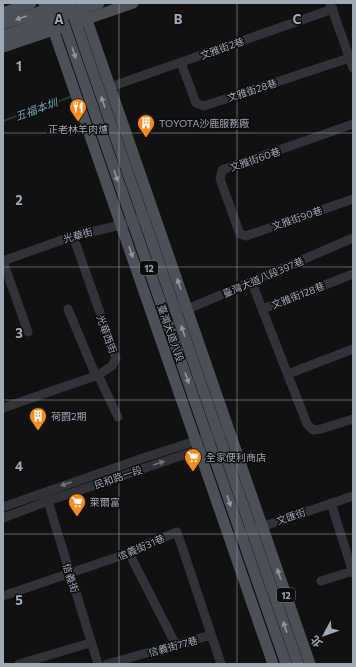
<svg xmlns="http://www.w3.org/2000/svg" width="356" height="667" viewBox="0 0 356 667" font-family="Commissioner,'Noto Sans TC',sans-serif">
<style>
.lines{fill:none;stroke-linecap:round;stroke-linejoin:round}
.stream{stroke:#263237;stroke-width:2}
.minor{stroke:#313338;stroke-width:9}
.major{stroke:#4d5157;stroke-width:11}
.major-bridge{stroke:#4d5157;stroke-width:11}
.oneway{fill:#8f98a2}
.oneway2{fill:#6e747d}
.grid{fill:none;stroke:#a0aab5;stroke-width:1;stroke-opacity:0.55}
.labels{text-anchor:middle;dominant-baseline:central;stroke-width:3;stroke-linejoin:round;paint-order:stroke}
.shield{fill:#0c0c0d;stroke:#747b83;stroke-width:1}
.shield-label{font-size:9px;font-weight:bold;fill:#a0aab5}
.street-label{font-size:10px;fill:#a0aab5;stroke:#0c0c0d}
.poi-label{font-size:10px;fill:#a0aab5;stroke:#0c0c0d;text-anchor:start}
.water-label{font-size:11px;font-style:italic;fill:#73a1b4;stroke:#0c0c0d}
.grid-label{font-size:13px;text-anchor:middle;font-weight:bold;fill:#a0aab5;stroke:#0c0c0d;stroke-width:3;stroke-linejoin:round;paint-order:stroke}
</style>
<rect width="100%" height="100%" fill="#111112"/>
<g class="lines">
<path class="stream" d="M3,121l67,-24"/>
<path class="minor" d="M330,3l23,65
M181,63l15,40 8,3 145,-48
M110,87l223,-78
M353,124l-131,46 -2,9 20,55 6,2 107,-37
M3,261l70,-25 48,-11 29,-10
M3,261l25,71
M252,283l55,141 6,6 8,-1 32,-10
M173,304l15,5 165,-71
M68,309l28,67
M263,309l90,-35
M288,374l65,-25
M98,375l20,42
M3,408l95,-33 14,-9 4,-8 -43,-122
M46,495l52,169
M331,503l22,70
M3,507l137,-48 89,-29
M3,518l45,-17 156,-53
M229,538l124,-42
M129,553l47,92
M321,581l32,-10
M3,596l126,-43 4,-3 44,-18 44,132
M19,664l71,-21
M107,664l104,-29"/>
<path class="major" d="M44,3l229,661
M69,3l229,661
M81,3l229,661
M58,7l228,657
M3,13l28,-10
M81,21l52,-18
M3,47l56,-19"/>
<path class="major-bridge" d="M3,24l63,-21
M3,36l96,-33"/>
</g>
<defs><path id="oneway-solid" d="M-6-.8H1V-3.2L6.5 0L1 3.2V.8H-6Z"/></defs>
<g class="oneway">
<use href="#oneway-solid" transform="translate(21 18) rotate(161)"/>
<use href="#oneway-solid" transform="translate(74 53) rotate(71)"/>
<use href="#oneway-solid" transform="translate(103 102) rotate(-109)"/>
<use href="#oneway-solid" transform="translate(116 176) rotate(71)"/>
<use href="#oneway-solid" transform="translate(131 252) rotate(71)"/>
<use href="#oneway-solid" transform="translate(179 284) rotate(-109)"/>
<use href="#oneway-solid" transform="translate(183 331) rotate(-109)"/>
<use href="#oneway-solid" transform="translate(187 378) rotate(71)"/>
<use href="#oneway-solid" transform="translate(229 501) rotate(71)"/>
<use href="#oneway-solid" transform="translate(279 574) rotate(-109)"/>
<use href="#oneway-solid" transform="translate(285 627) rotate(-109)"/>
</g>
<g class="oneway2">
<use href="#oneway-solid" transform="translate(159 463) rotate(-19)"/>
<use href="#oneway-solid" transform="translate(66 484) rotate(161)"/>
</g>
<path class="grid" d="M119,3v661M237,3v661M3,133h350M3,267h350M3,400h350M3,534h350"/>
<defs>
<g id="restaurant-pin" transform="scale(0.9)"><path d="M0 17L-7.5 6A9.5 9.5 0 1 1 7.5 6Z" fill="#ff8b1c" stroke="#0c0c0d"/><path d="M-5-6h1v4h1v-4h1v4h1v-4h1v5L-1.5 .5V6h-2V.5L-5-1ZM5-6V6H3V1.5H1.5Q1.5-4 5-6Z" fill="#fff"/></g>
<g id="building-pin" transform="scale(0.9)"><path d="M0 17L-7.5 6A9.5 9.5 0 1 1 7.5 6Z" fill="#ff8b1c" stroke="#0c0c0d"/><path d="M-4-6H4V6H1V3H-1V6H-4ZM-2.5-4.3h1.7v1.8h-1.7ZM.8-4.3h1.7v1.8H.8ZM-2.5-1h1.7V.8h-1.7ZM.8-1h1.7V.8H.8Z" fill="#fff"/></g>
<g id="supermarket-pin" transform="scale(0.9)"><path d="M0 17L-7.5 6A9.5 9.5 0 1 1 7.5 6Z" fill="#ff8b1c" stroke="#0c0c0d"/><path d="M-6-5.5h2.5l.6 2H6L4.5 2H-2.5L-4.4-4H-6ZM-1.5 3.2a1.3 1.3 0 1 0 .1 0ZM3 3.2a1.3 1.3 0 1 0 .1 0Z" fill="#fff"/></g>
</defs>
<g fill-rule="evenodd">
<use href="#restaurant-pin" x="78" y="107"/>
<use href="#building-pin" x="146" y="123"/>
<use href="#building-pin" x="38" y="416"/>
<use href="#supermarket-pin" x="193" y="457"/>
<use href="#supermarket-pin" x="77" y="502"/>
</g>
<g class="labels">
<g class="shield">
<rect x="140" y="261" width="18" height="14" rx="3"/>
<rect x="277" y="588" width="18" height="14" rx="3"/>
</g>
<g class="shield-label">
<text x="149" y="268">12</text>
<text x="286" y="595">12</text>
</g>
<g class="street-label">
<text transform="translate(222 48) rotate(-20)">文雅街2巷</text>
<text transform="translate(252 90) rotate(-18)">文雅街28巷</text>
<text transform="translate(255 159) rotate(-19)">文雅街60巷</text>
<text transform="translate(297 218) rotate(-19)">文雅街90巷</text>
<text transform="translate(78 235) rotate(-15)">光華街</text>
<text transform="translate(263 277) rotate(-23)">臺灣大道八段397巷</text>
<text transform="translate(298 295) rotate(-21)">文雅街128巷</text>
<text transform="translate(171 333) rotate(71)">臺灣大道八段</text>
<text transform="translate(107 334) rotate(70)">光華西街</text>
<text transform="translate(118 477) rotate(-19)">民和路一段</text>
<text transform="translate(291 516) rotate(-19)">文匯街</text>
<text transform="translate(141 547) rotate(-23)">信義街31巷</text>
<text transform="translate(71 578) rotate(73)">信義街</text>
<text transform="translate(173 646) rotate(-15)">信義街77巷</text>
</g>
<g class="poi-label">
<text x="159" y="123">TOYOTA沙鹿服務廠</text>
<text x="78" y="129" text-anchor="middle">正老林羊肉爐</text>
<text x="51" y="416">荷園2期</text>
<text x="206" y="457">全家便利商店</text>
<text x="90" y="502">萊爾富</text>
</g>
<g class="water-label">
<text transform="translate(36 109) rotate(-20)">五福本圳</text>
</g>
</g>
<g class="grid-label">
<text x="59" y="24">A</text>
<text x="178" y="24">B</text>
<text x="297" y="24">C</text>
<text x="19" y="71">1</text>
<text x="19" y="205">2</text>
<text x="19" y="338">3</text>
<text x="19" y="471">4</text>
<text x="19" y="605">5</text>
</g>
<rect width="356" height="667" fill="none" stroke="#a0aab5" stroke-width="8"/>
<g transform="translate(324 635) rotate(229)" stroke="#0c0c0d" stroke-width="3" paint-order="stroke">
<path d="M0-3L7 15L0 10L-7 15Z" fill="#a0aab5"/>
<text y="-6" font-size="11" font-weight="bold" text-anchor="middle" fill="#a0aab5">北</text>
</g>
</svg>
